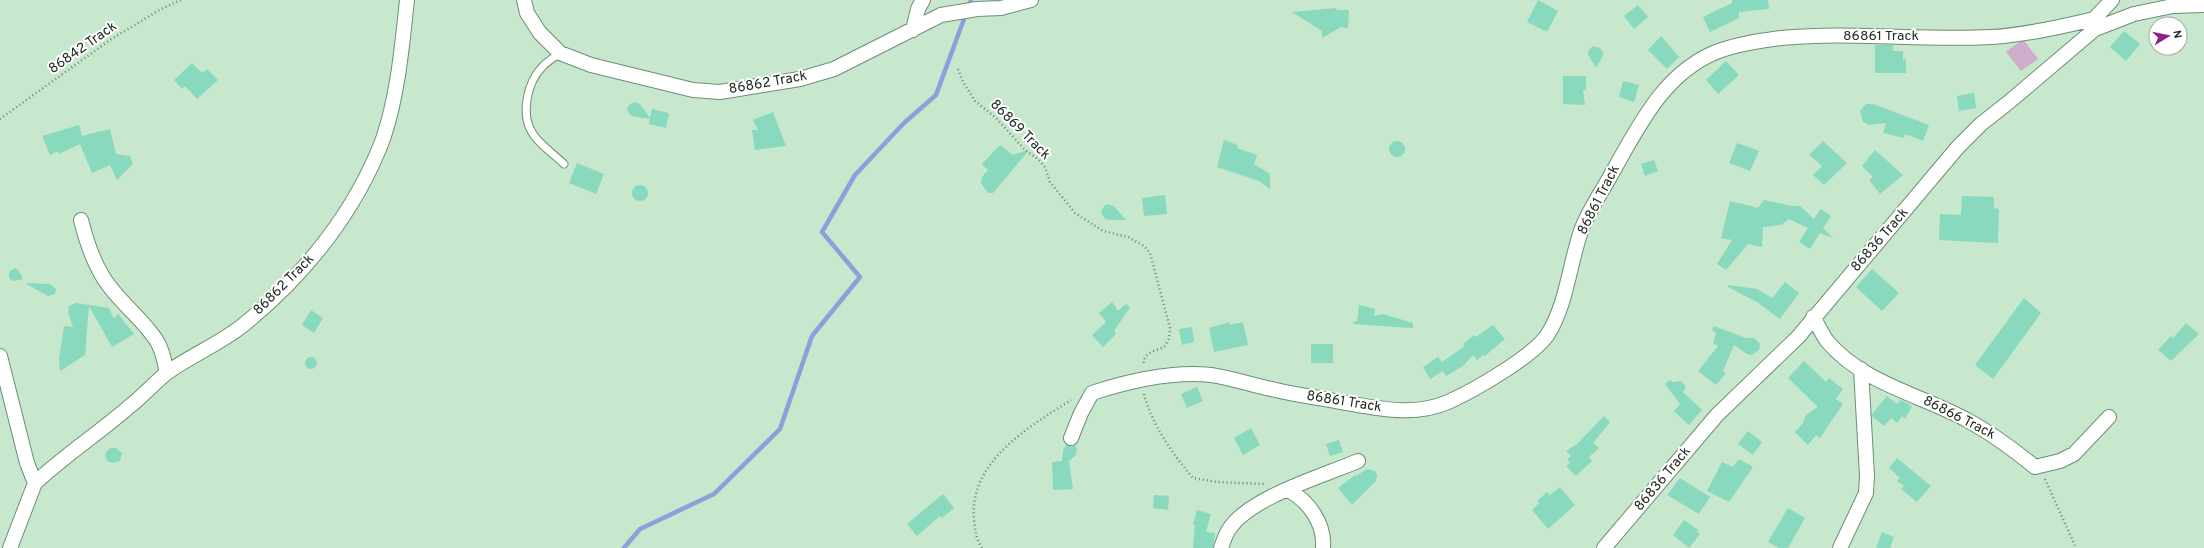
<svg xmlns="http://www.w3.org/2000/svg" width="2204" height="548" viewBox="0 0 2204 548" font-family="Overpass,sans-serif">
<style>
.green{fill:#cfaecb}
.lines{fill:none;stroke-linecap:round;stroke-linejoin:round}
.stream{stroke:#8da0da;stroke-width:4.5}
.building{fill:#88d9be}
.lane-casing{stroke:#6f8d75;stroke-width:9}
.street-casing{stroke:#6f8d75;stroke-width:16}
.path{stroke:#6f8573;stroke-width:2.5;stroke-dasharray:1 3;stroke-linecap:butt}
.lane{stroke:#fff;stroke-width:7}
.street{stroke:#fff;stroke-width:14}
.labels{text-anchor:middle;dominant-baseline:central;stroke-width:4;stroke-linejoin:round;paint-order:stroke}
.street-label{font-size:14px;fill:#212d23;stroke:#fff}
</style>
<rect width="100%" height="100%" fill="#c7e8cd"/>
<path class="green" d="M2023,39l15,20 -17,12 -15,-19z"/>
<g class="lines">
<path class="stream" d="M624,548l16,-19 74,-35 66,-65 32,-93 48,-59 -38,-45 33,-57 49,-52 32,-28 35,-95"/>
</g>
<path class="building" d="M1538,0l20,11 -11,21 -20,-10z
M1732,0h36l1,9 -30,3v6l-29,14 -7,-15 29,-14z
M1638,5l10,12 -14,12 -10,-13z
M1337,8l-1,2h13l-1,18 -7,-1 -19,11v-7l-30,-19z
M2124,31l16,13 -14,17 -16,-14z
M1661,36l18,21 -12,12 -19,-19z
M1875,45h18v6h10v9l3,-1v14h-31z
M1593,46l7,2 4,6 -8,14 -8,-13 1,-5z
M1726,61l13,14 -21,19 -12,-14z
M192,63l10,10 5,-4 11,11 -21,19 -12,-13 -3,3 -8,-9z
M1563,76h23v14h-3l2,15 -22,-1z
M1623,81l16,4 -5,17 -15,-5z
M1974,93l2,15 -17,3 -2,-15z
M634,102l6,2 10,14 2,-9 17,4 -3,15 -17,-4 1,-5 -19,-3 -4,-6 2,-5z
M1866,104h7l56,21 -6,16 -18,-7 -1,4 -21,-5 3,-10 -17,2 -6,-3 -3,-11z
M773,112l13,34 -31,4 -3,-20h6l-5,-10z
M79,125l3,11 28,-7 6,25 14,2 3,8 -16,16 -7,-15 -18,8 -12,-29 -21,10 -1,-3 -8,4 -8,-19z
M1224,140l14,5 -1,3 20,7 -3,9 16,10v15l-11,-8 -42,-14z
M1823,141l24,22 -23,22 -11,-10 9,-9 -13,-11z
M1389 149a8 8 0 1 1 16 0a8 8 0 1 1-16 0Z
M1737,143l22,8 -9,20 -21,-8z
M1000,145l13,10 16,-5 -36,43h-5l-7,-10 1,-6 6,-7 -6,-6z
M1875,150l28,25 -23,19 -11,-14 4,-3 -11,-11z
M1654,160l4,11 -13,5 -4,-12z
M577,163l27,11 -8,20 -27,-11z
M632 193a8 8 0 1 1 16 0a8 8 0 1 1-16 0Z
M1165,195l2,19 -23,2 -2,-18z
M1962,196l32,1v11l5,1 -1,34 -59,-3 1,-26 21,1z
M1764,200l28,6h8l14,13 7,-10 10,7 -8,12 10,10 -13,-5 -10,16 -11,-7 9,-14 -19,-9 -8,6 -18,2 -1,20 -14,-3 -22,26 -9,-6 15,-24 -11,-2 9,-37 28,7z
M1106,204l8,2 12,14h-18l-4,-2 -3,-7z
M15,268l4,3 4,8 -10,2 -4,-3v-6z
M1872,269l27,24 -17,18 -26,-24z
M1785,282l14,11 -19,26 -23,-17 -29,-15v-2l29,4 15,9z
M25,283l25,1 6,5 -1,5 -7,2z
M2024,298l17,15 -48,66 -18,-14z
M1112,302l6,9 8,-7 4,3 -16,24 2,3 -13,13 -11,-12 14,-13 -7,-9z
M76,303l33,5 5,11 4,-5 16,20 -22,13 -23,-41 -4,49 -25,16 -1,-12 5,-33 9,1 -5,-15 1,-6z
M1359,305l16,4 -1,7 9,-2 30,9v5l-60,-4v-2l4,-1z
M311,310l12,8 -9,15 -12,-8z
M1230,322v3l13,-3 5,23 -34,7 -5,-24z
M2186,323l13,11 -28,27 -13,-11 13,-14 2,2z
M1493,325l12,14 -20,17 -2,-1 -6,5 -4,-5 -10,11 -17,10 -3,-5 -13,8 -7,-12 15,-10 4,5 23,-16 -2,-2 11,-9 2,2z
M1714,326l32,12h8l6,6 -1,6 -7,5 -5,-1 -13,-9 -11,26 3,2 -10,12 -18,-14 20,-25 -5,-3 3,-10 -4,-3z
M1192,327l2,15 -12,3 -3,-16z
M1311,344h22v19h-22z
M305 363a6 6 0 1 1 12 0a6 6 0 1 1-12 0Z
M1804,361l22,21 3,-4 14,11 -7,10 7,5 -23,34 -4,-3 -8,10 -13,-13 8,-9 3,-8 12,-8 -30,-29z
M1670,380l2,2 9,-1 5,6 -3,5 19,18 -13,15 -15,-14 6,-7 -15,-20z
M1197,387l6,14 -16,7 -6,-14z
M1887,396l10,8 4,-4 11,6 -7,13 -3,-3 -5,7 -6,-5 -7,8 -12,-10v-2z
M1604,416l6,6 -17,21 6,5 -10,9 3,4 -16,15 -10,-10 4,-3 -3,-4 4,-3 -5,-5 11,-7z
M1251,428l9,17 -17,10 -9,-17z
M1748,431l14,11 -9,13 -15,-11z
M1339,440l4,12 -13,4 -4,-12z
M1066,445h9l2,4 -1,6 -7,6 4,28 -20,1 -1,-28 10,-1 1,-11z
M110,448h6l6,5 -2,8 -7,2 -6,-2 -2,-7z
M1897,458l34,28 -14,16 -16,-13 3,-3 -7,-5 3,-3 -11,-10z
M1739,459l14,8 -24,35 -22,-11 15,-29 11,5z
M1367,469l8,2 2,5 -1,5 -24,24 -14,-17 17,-13 1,1z
M1680,478l30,19 -11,17 -32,-19z
M1560,487l15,18 -27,24 -16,-19 7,-7 -2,-2 10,-9 3,3z
M943,494l11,14 -12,10 -2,-2 -23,20 -10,-12z
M1154,495l15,1 -1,14 -15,-2z
M1788,508l17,10 -17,30h-9l-11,-6z
M1197,510l14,4 -5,18 9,1 -2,15h-20l2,-23 -2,-1z
M1684,520l14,10 -1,2 3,2 -11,14 -16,-13z
M1882,532l12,5 -4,11h-14z"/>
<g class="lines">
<g class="lane-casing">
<path id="lane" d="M560,53c-5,4 -12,8 -17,13 -16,16 -23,49 -10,68 7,11 21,20 31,30"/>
</g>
<g class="street-casing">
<path id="street" d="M524,0l3,13 13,20 20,20 31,12 102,25 27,2 80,-13 34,-10 107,-54 36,-6 24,-1 30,-8
M2094,19l18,-19
M913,30l5,-21 5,-9
M81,220c5,20 11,39 22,57 15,25 41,42 55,66 5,9 7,21 9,30
M1813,317c5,8 9,17 14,24 35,42 94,54 140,79 24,13 46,29 68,47l25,-6 14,-7 35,-37
M0,356l27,107 8,20 -25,65
M1071,438l10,-25 11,-20c37,-12 81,-22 119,-18 22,3 43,11 65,15 19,5 40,7 59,11 38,6 77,17 113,1 25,-11 86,-46 100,-68 19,-31 21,-68 33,-103 7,-20 21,-39 31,-58 27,-47 51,-99 104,-121 21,-8 43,-11 65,-14 70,-7 141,3 211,-1 34,-2 69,-10 102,-18
M35,483c30,-28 64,-50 95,-77 13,-10 25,-24 38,-34 24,-17 51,-28 74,-46 61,-49 113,-113 141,-187 15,-44 19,-93 24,-139
M1288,490c21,11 37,34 35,58
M1221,548c2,-6 4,-12 7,-17 19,-33 95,-55 130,-70
M1604,548l113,-133 81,-78 160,-190 23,-23 28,-22 86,-73 39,-15 39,-8 31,-1
M1840,548l26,-55 1,-17 -6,-107"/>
</g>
<path class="path" d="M958,69l5,13 12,19 21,17 29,32 13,9 7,8 5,15 25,31 28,18 25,6 16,9 6,7 20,75 -1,11 -5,8c-9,4 -22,6 -20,18
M0,119l110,-79 51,-31 20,-9
M1144,394c8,31 28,59 49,84l24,4 47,2
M2045,479l31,69
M982,548c-6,-9 -7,-18 -8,-29 -5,-58 55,-92 97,-119"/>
<use href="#lane" class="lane"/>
<use href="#street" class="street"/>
</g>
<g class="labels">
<g class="street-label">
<text x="1881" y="36">86861 Track</text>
<text transform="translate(83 48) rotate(-35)">86842 Track</text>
<text transform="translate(768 83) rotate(-10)">86862 Track</text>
<text transform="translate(1020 130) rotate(45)">86869 Track</text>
<text transform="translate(1599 200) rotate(-63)">86861 Track</text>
<text transform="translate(1880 240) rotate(-49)">86836 Track</text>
<text transform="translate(284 285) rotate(-45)">86862 Track</text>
<text transform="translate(1344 402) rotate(9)">86861 Track</text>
<text transform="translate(1959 418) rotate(27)">86866 Track</text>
<text transform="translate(1663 479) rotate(-50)">86836 Track</text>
</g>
</g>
<g transform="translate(2168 36) rotate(80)"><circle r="19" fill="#ffffff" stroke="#a6aba7"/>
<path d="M0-3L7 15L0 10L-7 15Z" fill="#8c2286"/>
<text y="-6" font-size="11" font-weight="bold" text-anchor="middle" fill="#212d23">N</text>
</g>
</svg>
